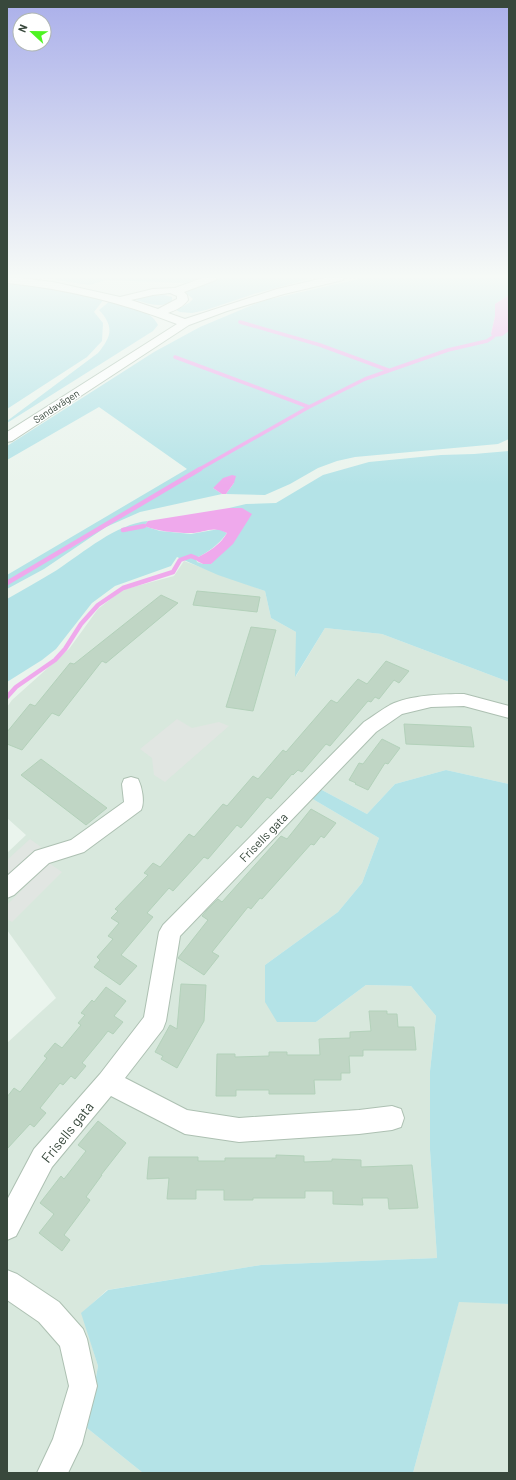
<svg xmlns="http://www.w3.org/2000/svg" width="516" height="1480" viewBox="0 0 516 1480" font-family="Barlow,sans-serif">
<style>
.residential{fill:#d8e8dd}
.green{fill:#b4e3e7}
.parking{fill:#e1e6e2}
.water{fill:#efa9ec}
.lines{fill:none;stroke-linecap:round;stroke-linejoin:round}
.stream-far1{stroke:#efa9ec;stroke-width:3.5}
.stream{stroke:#efa9ec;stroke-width:4.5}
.building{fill:#c0d6c5;stroke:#b3d1ba}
.minor-casing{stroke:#adc0b2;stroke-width:2}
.minor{fill:#fff;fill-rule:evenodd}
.labels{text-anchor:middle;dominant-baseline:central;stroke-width:3;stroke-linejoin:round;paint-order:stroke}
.far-street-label{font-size:10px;fill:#38483c;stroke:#fff}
.street-label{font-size:12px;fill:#38483c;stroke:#fff}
.near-street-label{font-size:14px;fill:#38483c;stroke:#fff}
</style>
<rect width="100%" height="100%" fill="#eaf4ed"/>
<path class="residential" d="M184,561l81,30 6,27 25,14v44l29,-48 57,6 127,48v102l-63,-14 -51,14 -28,30 -47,-25 -9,9 68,40 -17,45 -24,29 -73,53 51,57 50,-37 45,1 25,30 -6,55v79l7,108 -176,7 -154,25 -25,23 16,53 -11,62 56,45h-136v-430l49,-45 -49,-68v-77l19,-18 -19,-17v-111l5,-7 57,-51 29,-40 24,-19 52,-14z
M459,1301l50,3v169h-96z"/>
<path class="green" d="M44,278h156l-16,5 -77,-3 -18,5z
M220,278h93l-56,15 -51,17 -14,3 -12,-1 -4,-2 13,-7 4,-4 -7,-6 5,-4z
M363,278h146v17l-14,9v12l-4,18 17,-2 1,-1v108l-11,5 -143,13 -18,4 -19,7 -28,16 -25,11 -39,-1 8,-11 -21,5 9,6 -82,18 -34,15 -62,42 -37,20v-14l180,-106 -88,-62 -92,53v-14l147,-94 46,-25 62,-26z
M7,283l47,5 50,11 -10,13 9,11 -1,18 -15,16 -80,52z
M164,295l8,2v5c-13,6 -23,2 -36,-2l5,-3z
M110,301c16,5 41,8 48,24l-5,6 -146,92v-2l91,-68c13,-16 17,-26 1,-43z
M509,451v231l-127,-48 -57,-6 -30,49 1,-45 -25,-14 -6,-27 -47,-16 -41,-18 -6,9 -56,20 -23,17 -36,46 -14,11 -35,22v-83c17,-10 34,-19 50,-29 27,-18 59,-46 91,-49l-4,5 16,5 31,3 28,-5 8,4c-9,12 -18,19 -31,25l1,4 6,2h8l31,-56h-13l17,-4 30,-1 47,-28 46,-13 72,-7 33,-1z
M446,770l63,14v520l-50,-2 -46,171h-270l-56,-45 11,-62 -17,-53 27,-23 153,-25 176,-7 -7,-108v-79l6,-55 -25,-30 -45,-1 -50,37h-39l-12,-20v-37l73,-53 24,-29 17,-45 -68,-40 9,-9 47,25 28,-30z"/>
<path class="parking" d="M177,719l15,9 27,-6 10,4 -64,56 -11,-7 -2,-17 -12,-9z
M30,839l11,8 -34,32v-19z
M49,863l13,9 -50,50 -5,-3v-14z"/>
<path class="water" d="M509,295v36l-7,5 -9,1 -2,-3 4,-18v-12z
M232,475l4,1 -2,7 -8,11h-4l-9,-6 10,-10z
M229,508h13l10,6 -19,30 -22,20h-8l-6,-3 -1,-3c13,-6 24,-13 31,-25 -15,-8 -22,0 -37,0 -15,0 -32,-2 -46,-7l4,-5z"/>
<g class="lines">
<path class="stream-far1" d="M240,322l80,23 68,25
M175,357l134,50
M198,470l111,-63 56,-28 83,-29 39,-9 6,-4"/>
<path class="stream" d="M123,530l21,-4
M7,583l193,-114
M7,697l9,-10 39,-27 10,-11 16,-25 17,-19 25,-17 50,-16 7,-12 11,-4 5,2"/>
</g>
<path class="building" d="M197,591l63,6 -3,15 -64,-7z
M161,595l17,8 -72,60 -4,-2 -43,55 -7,-3 -30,37 -15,-6v-12l23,-28 5,2 35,-43 4,1z
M251,627l25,3 -23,81 -27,-4z
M386,661l23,10 -10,12 -5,-3 -15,19 -4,-2 -4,5 -3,-1 -38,45 -4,-2 -24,28 -4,-2 -5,5 -1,-1 -21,25 -4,-2 -26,31 -4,-3 -29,34 -4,-2 -31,34 -4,-3 -22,25 6,4 -32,38 16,11 -17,19 -26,-18 6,-7 -3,-3 16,-18 -5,-3 11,-13 -8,-5 7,-7 -3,-2 33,-34 -4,-2 9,-10 7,4 29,-33 5,3 29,-33 4,2 26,-30 5,3 25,-29 3,2 45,-52 6,3 21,-24 9,5z
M404,724l67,3 3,20 -68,-3z
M382,739l18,9 -12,16 -3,-1 -17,27 -13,-6 1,-1 -7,-3 10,-17 4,1z
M41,759l66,49 -21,17 -65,-50z
M311,809l25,14 -12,15 -3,-2 -7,9 -3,-1 -49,55 -2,-1 -9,11 -3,-2 -36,45 7,4 -15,19 -26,-17 30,-38 -6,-4 5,-6 11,-11 4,3 59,-66 6,3z
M181,984l25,1 -2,36 -27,47 -16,-9 2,-3 -8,-4 15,-27 7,4z
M106,987l20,14 -12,15 9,6 -10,12 -5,-3 -7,9 -19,23 4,3 -11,13 -4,-3 -8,9 -3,-2 -20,25 6,5 -12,14 -4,-3 -23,25v-52l7,-9 6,4 27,-34 -3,-2 11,-13 7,5 19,-23 -3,-2 7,-8 -4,-2 11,-13 2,2z
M369,1011h18v3h10l1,13h16l2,23h-53v6h-14l1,17h-9v7h-27l1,14h-46v-4h-33v6h-20l1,-42h18v3l34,-1v-4h18v3h33l-1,-16 31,-1v-6l21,-1z
M98,1121l28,22 -25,32h1l-16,22 4,3 -26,35 6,5 -8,11 -23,-18 15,-19 -14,-11 21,-27 3,3 22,-28 -8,-6z
M276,1155l28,1v6l28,-1v-2l29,1v7l51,-2 6,43 -29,1 -1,-11h-26l1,7 -30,-1v-13h-28v7h-52v2h-29v-10h-28v9h-29l2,-21 -22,1 2,-22h49v4h27v-3h51z"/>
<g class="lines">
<g class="minor-casing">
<path id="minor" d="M7,278h13l33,4 67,15 33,-8 22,-1 27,-10h15l-1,2 -32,12 3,3 1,5c-5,7 -12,10 -20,13l17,6 92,-30 47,-11h20l-1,2 -59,14 -57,17 -38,14 -177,116 -5,1v-10l170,-108c-56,-22 -111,-35 -170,-41zM170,293l7,3v3l-19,10 -27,-9 22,-5z
M464,694l45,12v12l-45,-12 -33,1 -29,7 -26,18 -196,204 -14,85 -3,8 -38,49 62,32 52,8 120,-8 33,-4 9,3 3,9 -3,9 -9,3 -33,4 -120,8 -54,-8 -74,-38 -59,71 -36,69 -9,4v-40l27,-51 66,-75 44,-57 15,-85 4,-7 201,-203c8,-5 17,-12 26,-17 19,-10 53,-11 74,-11z
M131,777l7,2c4,8 7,23 3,31l-57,42 -35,11 -35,32 -7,3v-22l28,-25 36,-11 53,-38 -2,-18 2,-5z
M7,1270l10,4 42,28 24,27 4,10 10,47 -15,58 -14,29h-31l16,-34 16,-53 -9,-40 -21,-24 -32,-22z"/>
</g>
<use href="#minor" class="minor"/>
</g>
<linearGradient id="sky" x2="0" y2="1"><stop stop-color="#abb0ea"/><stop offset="0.57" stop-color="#f6faf7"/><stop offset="1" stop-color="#f6faf7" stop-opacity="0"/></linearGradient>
<rect width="516" height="485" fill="url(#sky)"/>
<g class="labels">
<g class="far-street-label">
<text transform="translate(56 406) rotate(-33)">Sandavägen</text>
</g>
<g class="street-label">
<text transform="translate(263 837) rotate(-46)">Frisells gata</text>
</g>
<g class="near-street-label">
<text transform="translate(67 1132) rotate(-51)">Frisells gata</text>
</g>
</g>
<rect width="516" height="1480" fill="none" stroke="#38483c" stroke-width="16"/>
<g transform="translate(32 32) rotate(292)"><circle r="19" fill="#ffffff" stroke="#afb6b1"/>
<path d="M0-3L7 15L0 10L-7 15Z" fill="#4ef422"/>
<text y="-6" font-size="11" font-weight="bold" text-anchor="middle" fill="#38483c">N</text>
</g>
</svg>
